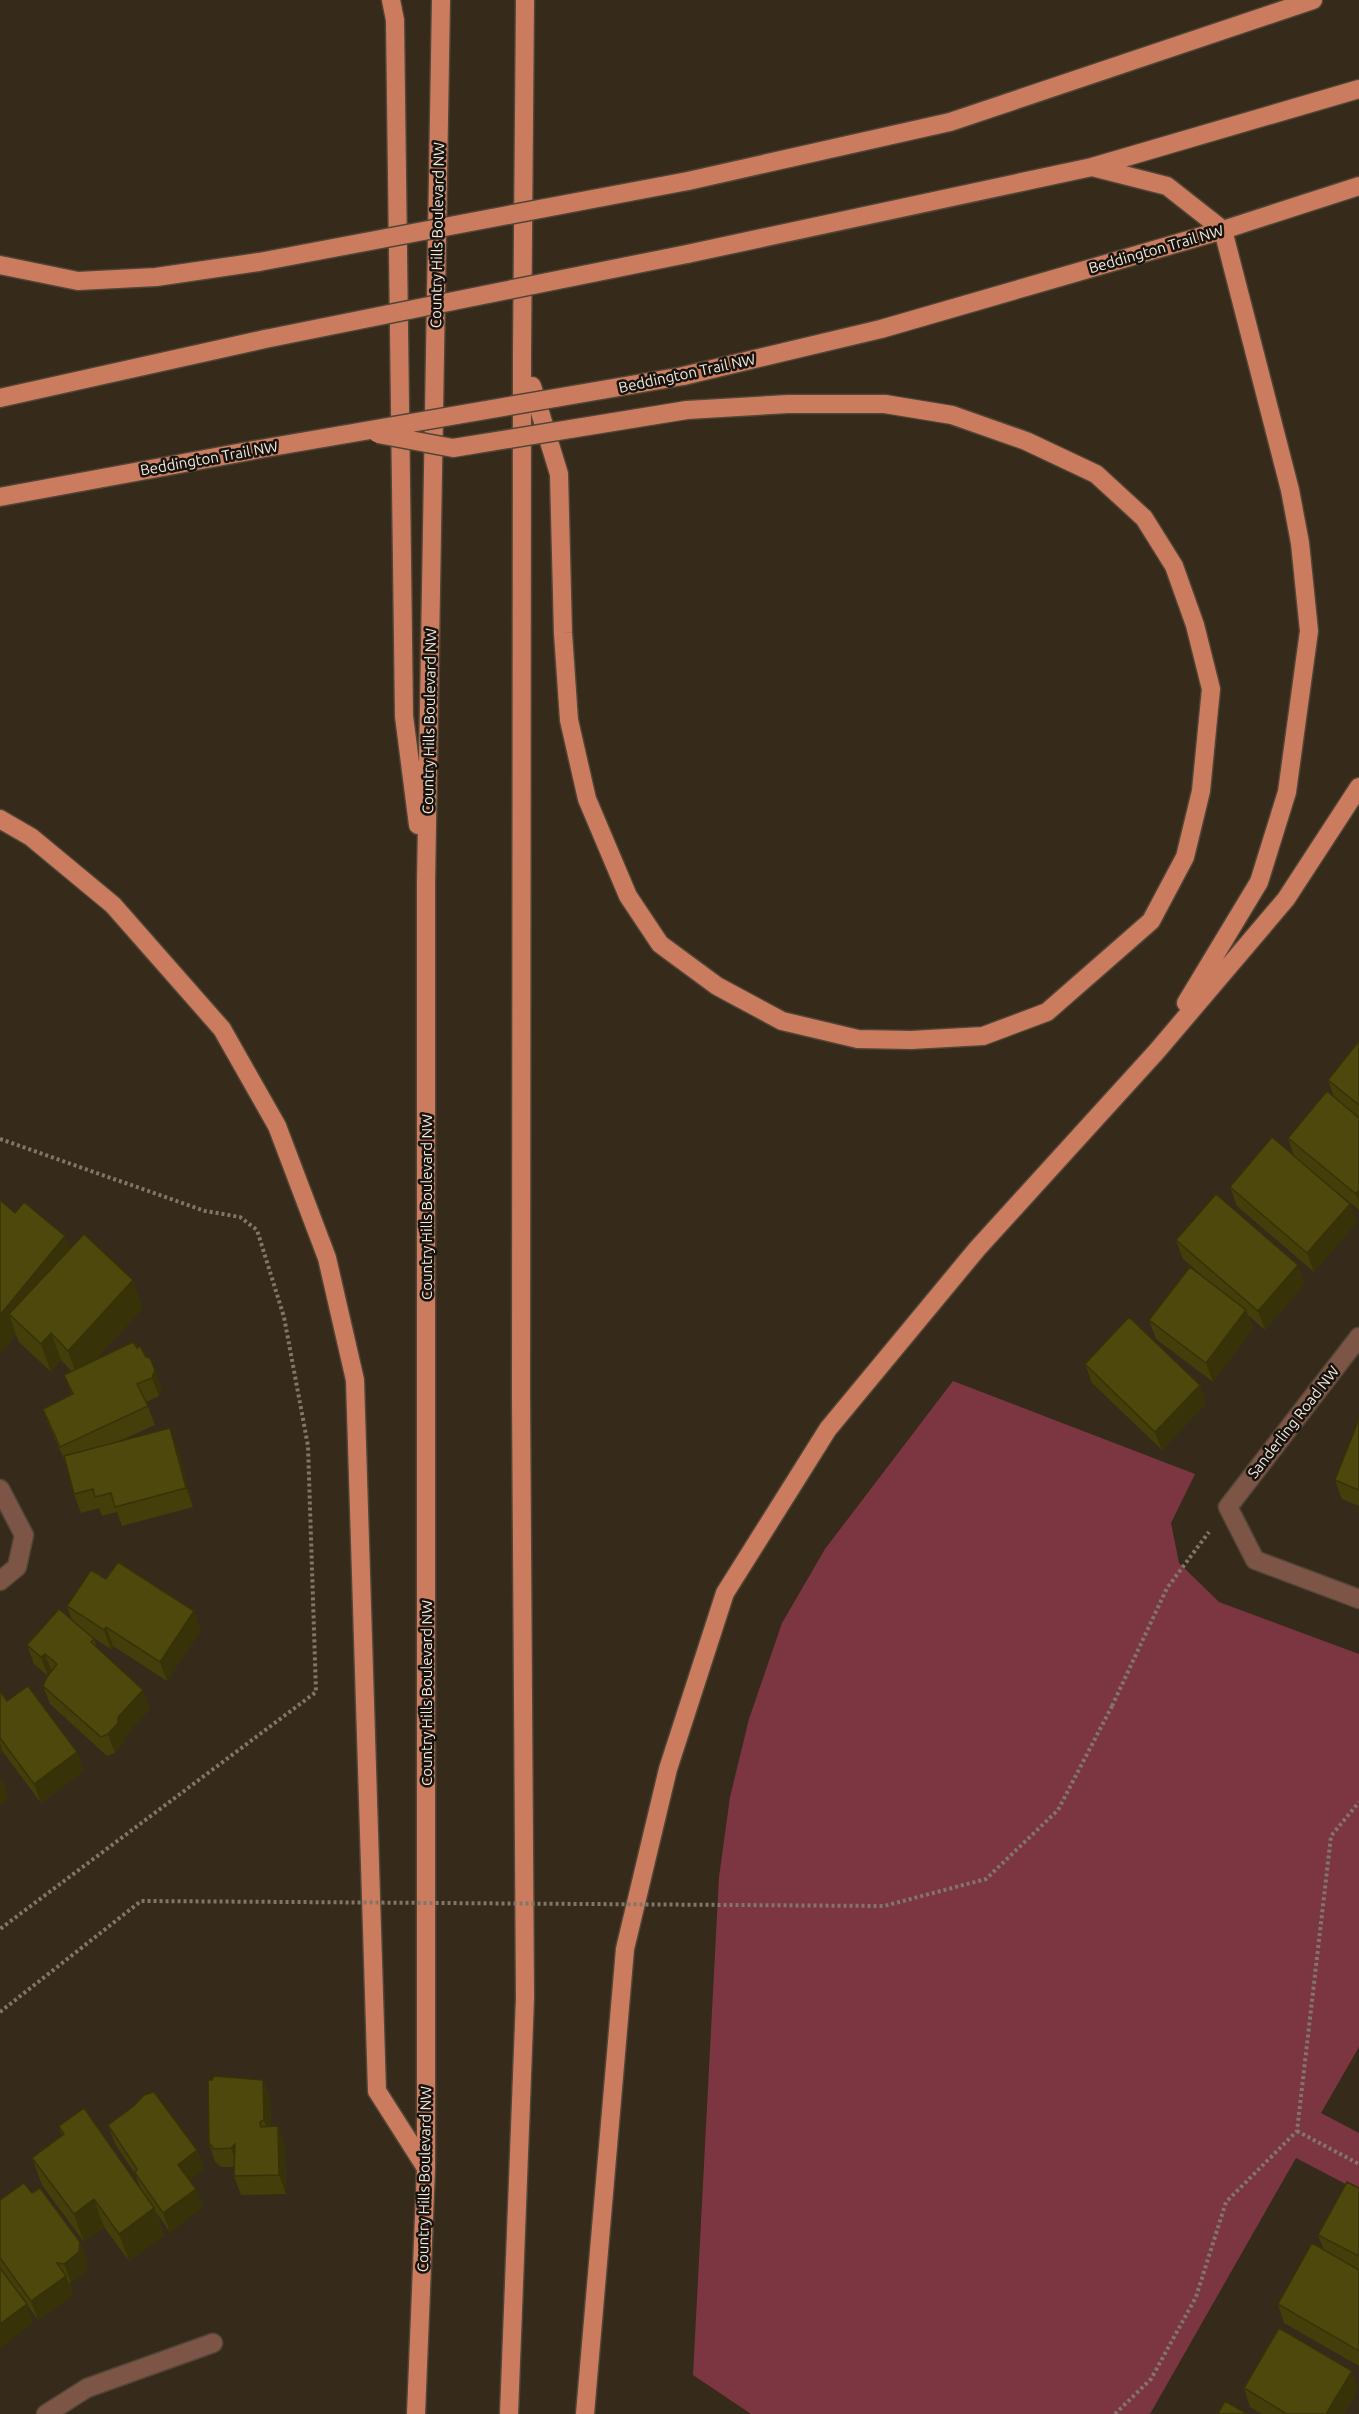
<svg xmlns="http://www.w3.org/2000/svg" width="1359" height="2414" viewBox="0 0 1359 2414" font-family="Ubuntu,sans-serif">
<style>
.green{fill:#7b3642}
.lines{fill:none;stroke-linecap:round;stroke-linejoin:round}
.minor-casing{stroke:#504536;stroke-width:21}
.major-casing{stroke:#504536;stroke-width:21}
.path{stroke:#817669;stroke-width:4;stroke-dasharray:3 3;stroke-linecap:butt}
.minor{stroke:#7d5547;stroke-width:18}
.major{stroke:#cc7c5e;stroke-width:18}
.major-bridge-casing{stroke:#504536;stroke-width:21;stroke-linecap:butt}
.path-bridge{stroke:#817669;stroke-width:4;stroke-dasharray:3 3;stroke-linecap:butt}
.major-bridge{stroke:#cc7c5e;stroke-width:18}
.wall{fill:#443e0a}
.shaded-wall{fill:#373208}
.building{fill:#4f480c;stroke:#373208;stroke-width:1.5}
.labels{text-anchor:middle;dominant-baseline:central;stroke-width:5;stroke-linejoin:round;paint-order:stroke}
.street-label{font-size:15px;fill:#f3eae1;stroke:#19130d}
</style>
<rect width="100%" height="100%" fill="#362a1a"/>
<path class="green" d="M953,1381l242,93 -24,49 8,40 40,39 140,52v393l-38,66 38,20v58l-63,-33 -146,256h-399l-58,-39 26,-498 11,-80 19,-78 33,-96 43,-74z"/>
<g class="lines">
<g class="minor-casing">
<path id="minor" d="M1359,1337l-131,170 27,53 104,39
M0,1489l24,46 -7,32 -17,14
M46,2414l41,-26 126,-45"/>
</g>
<g class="major-casing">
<path id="major" d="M391,0l4,20 9,696 14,109
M1092,167l75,19 56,44 67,260 10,53 9,88 -22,161 -28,90 -73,121
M688,181l262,-59 363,-122
M687,254l405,-87 267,-78
M0,265l78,16 78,-4 103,-15
M683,376l198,-47 342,-99 136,-44
M532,386l27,88 4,159 6,87 18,79 41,97 32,48 57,42 65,35 76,18 53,1 72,-4 64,-24 104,-91 34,-64 16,-66 10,-102 -16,-64 -21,-59 -30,-48 -48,-44 -70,-33 -74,-26 -67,-11h-97l-101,6
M0,398l265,-59
M0,497l260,-48
M0,819l31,18 82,68 109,124 55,97 50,132 28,122 22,711 49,77
M416,2414l10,-246v-1284l15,-884
M509,2414l16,-416 -4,-604 1,-1041 3,-353
M585,2414l40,-465 43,-180 57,-176 103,-164 149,-180 180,-198 129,-152 73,-112"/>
</g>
<path class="path" d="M0,1139l205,72 35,6 17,13 27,87 24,129 8,246 -316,237
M1112,1706l55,-118 42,-56
M1297,2131l62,33
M1115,2414l36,-35 45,-82 30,-95 71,-71 34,-295 28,-34"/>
<use href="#minor" class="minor"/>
<use href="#major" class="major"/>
<g class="major-bridge-casing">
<path id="major-bridge" d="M259,262l429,-81
M265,339l422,-85
M378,434l75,14 234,-38
M260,449l423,-73"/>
</g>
<path class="path-bridge" d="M0,2012l141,-111 743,5 102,-27 72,-69 54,-104"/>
<use href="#major-bridge" class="major-bridge"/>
</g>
<path class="wall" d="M1359,1041v169l-45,-37 36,31 7,18 -43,50 -77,-66 -7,-19 64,-31 -6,-18 46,-41 -6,-17z
M15,1213l55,36 73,59 -49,53 39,-19 29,47 -3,7 -13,6 9,23 -38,17 60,5 16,60 -71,19 -5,-14 -15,4 -3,-8 -18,5 -7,-19 -7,-28 -17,-38 -7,-19 29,-14 -8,-20 8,-3 -11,-12 -10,12 -32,-30 -3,-7 -16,19z
M1176,1240l129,43 -40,47 -17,-15 5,13 -40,54 -57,-43 -7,-19 62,-37 -28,-24z
M1085,1364l115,21 6,19 -44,46 -70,-67z
M1359,1419v87l-17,-7 -7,-19z
M106,1579l95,51 -34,51 -54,-35 -2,3 -21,-13 4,3 3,8 53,62 -25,27v5l-10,12 -8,3 -57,-52 -7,-18 5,-10 -14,-12 -7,-19 45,-25 -5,-14z
M0,1691l7,10 70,51 7,19 -43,32 -38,-51 -3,2z
M263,2080l7,19 1,27 14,19 1,49 -45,1 -7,-19 1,-9h-14l-6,-5 -6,-19z
M108,2125l89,25 7,19 -14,11 6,9 7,18 -33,25 -14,-20 8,24 -35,25 -25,-34 -20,15 -42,-57 -10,-27 30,-22 -3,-10 81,62 -4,-13 -21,-31z
M1359,2188v178l-75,-43 -6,-19 46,-54 -6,-15z
M32,2193l48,49 7,19 -1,10 -15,12h-2l4,12 -35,25 -38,-53v-67z
M1244,2388l114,2 -14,24h-82l-12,-7z"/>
<path class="shaded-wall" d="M1359,1190v12l-3,-8z
M1350,1204l7,18 -43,50 -7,-19z
M65,1236l10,27 -66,51 7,21 -16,19v-39z
M1298,1265l7,18 -40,47 -7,-19z
M133,1280l10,28 -65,70 -10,-27z
M1246,1310l7,18 -40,54 -7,-19z
M51,1333l10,27 -10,12 -10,-28z
M155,1370l7,19 -3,7 -7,-18z
M1200,1385l6,19 -44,46 -7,-18z
M170,1428l7,19 16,60 -7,-19z
M194,1611l7,19 -34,51 -7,-19z
M106,1627l7,19 -2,3 -7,-19z
M45,1654l7,18 -4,4 -7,-19z
M143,1690l7,19 -25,27v5l-10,12 -7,-19 10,-17z
M0,1743l3,9 -3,2z
M77,1752l7,19 -43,32 -7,-19z
M2,1779l7,19 -9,7v-24z
M263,2080l7,19 1,40 -7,-19z
M278,2126l7,19 1,49 -7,-19z
M235,2144l3,23 -7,-19z
M197,2150l7,19 -19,15 -7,-19z
M196,2189l7,18 -33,25 -7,-19z
M94,2199l10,28 -20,15 -10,-28z
M154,2208l10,28 -35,25 -10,-27z
M80,2242l7,19 -1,10 -15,12 -7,-19z
M66,2276l7,19 -35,25 -7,-19z
M27,2304l7,19 -34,25v-24z
M1352,2371l6,19 -14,24h-18z"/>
<path class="building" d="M1359,1041v64l-31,-25z
M1327,1091l32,27v72l-3,4 -68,-56z
M1272,1137l78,67 -43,49 -77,-66z
M1216,1194l82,71 -40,46 -82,-71z
M0,1200l15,13 9,-11 41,34 -65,79z
M84,1234l49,46 -65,71 -17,-18 -10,11 -32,-30z
M1190,1267l56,43 -40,53 -57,-43z
M1129,1317l71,68 -45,47 -70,-68z
M133,1342l4,6 3,-2 6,11 4,1 5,12 -3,8 -15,6 11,22 -88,41 -17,-38 30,-15 -9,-19z
M1359,1419v71l-24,-10z
M170,1428l16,60 -71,19 -4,-14 -16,4 -2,-8 -19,5 -10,-38z
M118,1562l76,49 -34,51 -54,-35 -2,3 -37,-24 24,-36 15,9z
M59,1609l35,30 -3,3 52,48 -25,27v6l-10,11 -7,3 -58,-51 4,-9 10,-13 -12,-10 -4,3 -14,-12z
M28,1686l49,66 -43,32 -34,-46v-47l7,10z
M214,2076l49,4 1,40 -4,2 1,5 17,-1 1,49 -45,1 1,-32 -4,4 -17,1 -5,-6 -1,-63h4z
M154,2092l43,58 -19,15 18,24 -33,24 -28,-40 2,-4 -29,-44 26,-19 10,-11z
M84,2108l70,100 -35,26 -25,-35 -20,15 -42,-56 32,-24 -5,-8z
M1347,2182l12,6v68l-41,-21z
M24,2183l8,10 8,-5 40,54 -1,10 -15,12 -7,-1 9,13 -35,25 -31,-43v-58z
M1312,2243l47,27v81l-81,-47z
M0,2268l27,36 -27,20z
M1279,2328l73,43 -26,43h-39l-43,-26z
M1225,2401l22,13h-29z"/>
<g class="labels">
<g class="street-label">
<text transform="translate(437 235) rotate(-89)">Country Hills Boulevard NW</text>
<text transform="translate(1156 249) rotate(-16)">Beddington Trail NW</text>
<text transform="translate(687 373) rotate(-12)">Beddington Trail NW</text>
<text transform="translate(209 458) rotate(-10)">Beddington Trail NW</text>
<text transform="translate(429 721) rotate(-89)">Country Hills Boulevard NW</text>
<text transform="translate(426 1207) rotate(-90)">Country Hills Boulevard NW</text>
<text transform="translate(1293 1422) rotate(-52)">Sanderling Road NW</text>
<text transform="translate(426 1693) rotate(-90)">Country Hills Boulevard NW</text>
<text transform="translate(424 2179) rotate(-89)">Country Hills Boulevard NW</text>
</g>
</g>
</svg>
